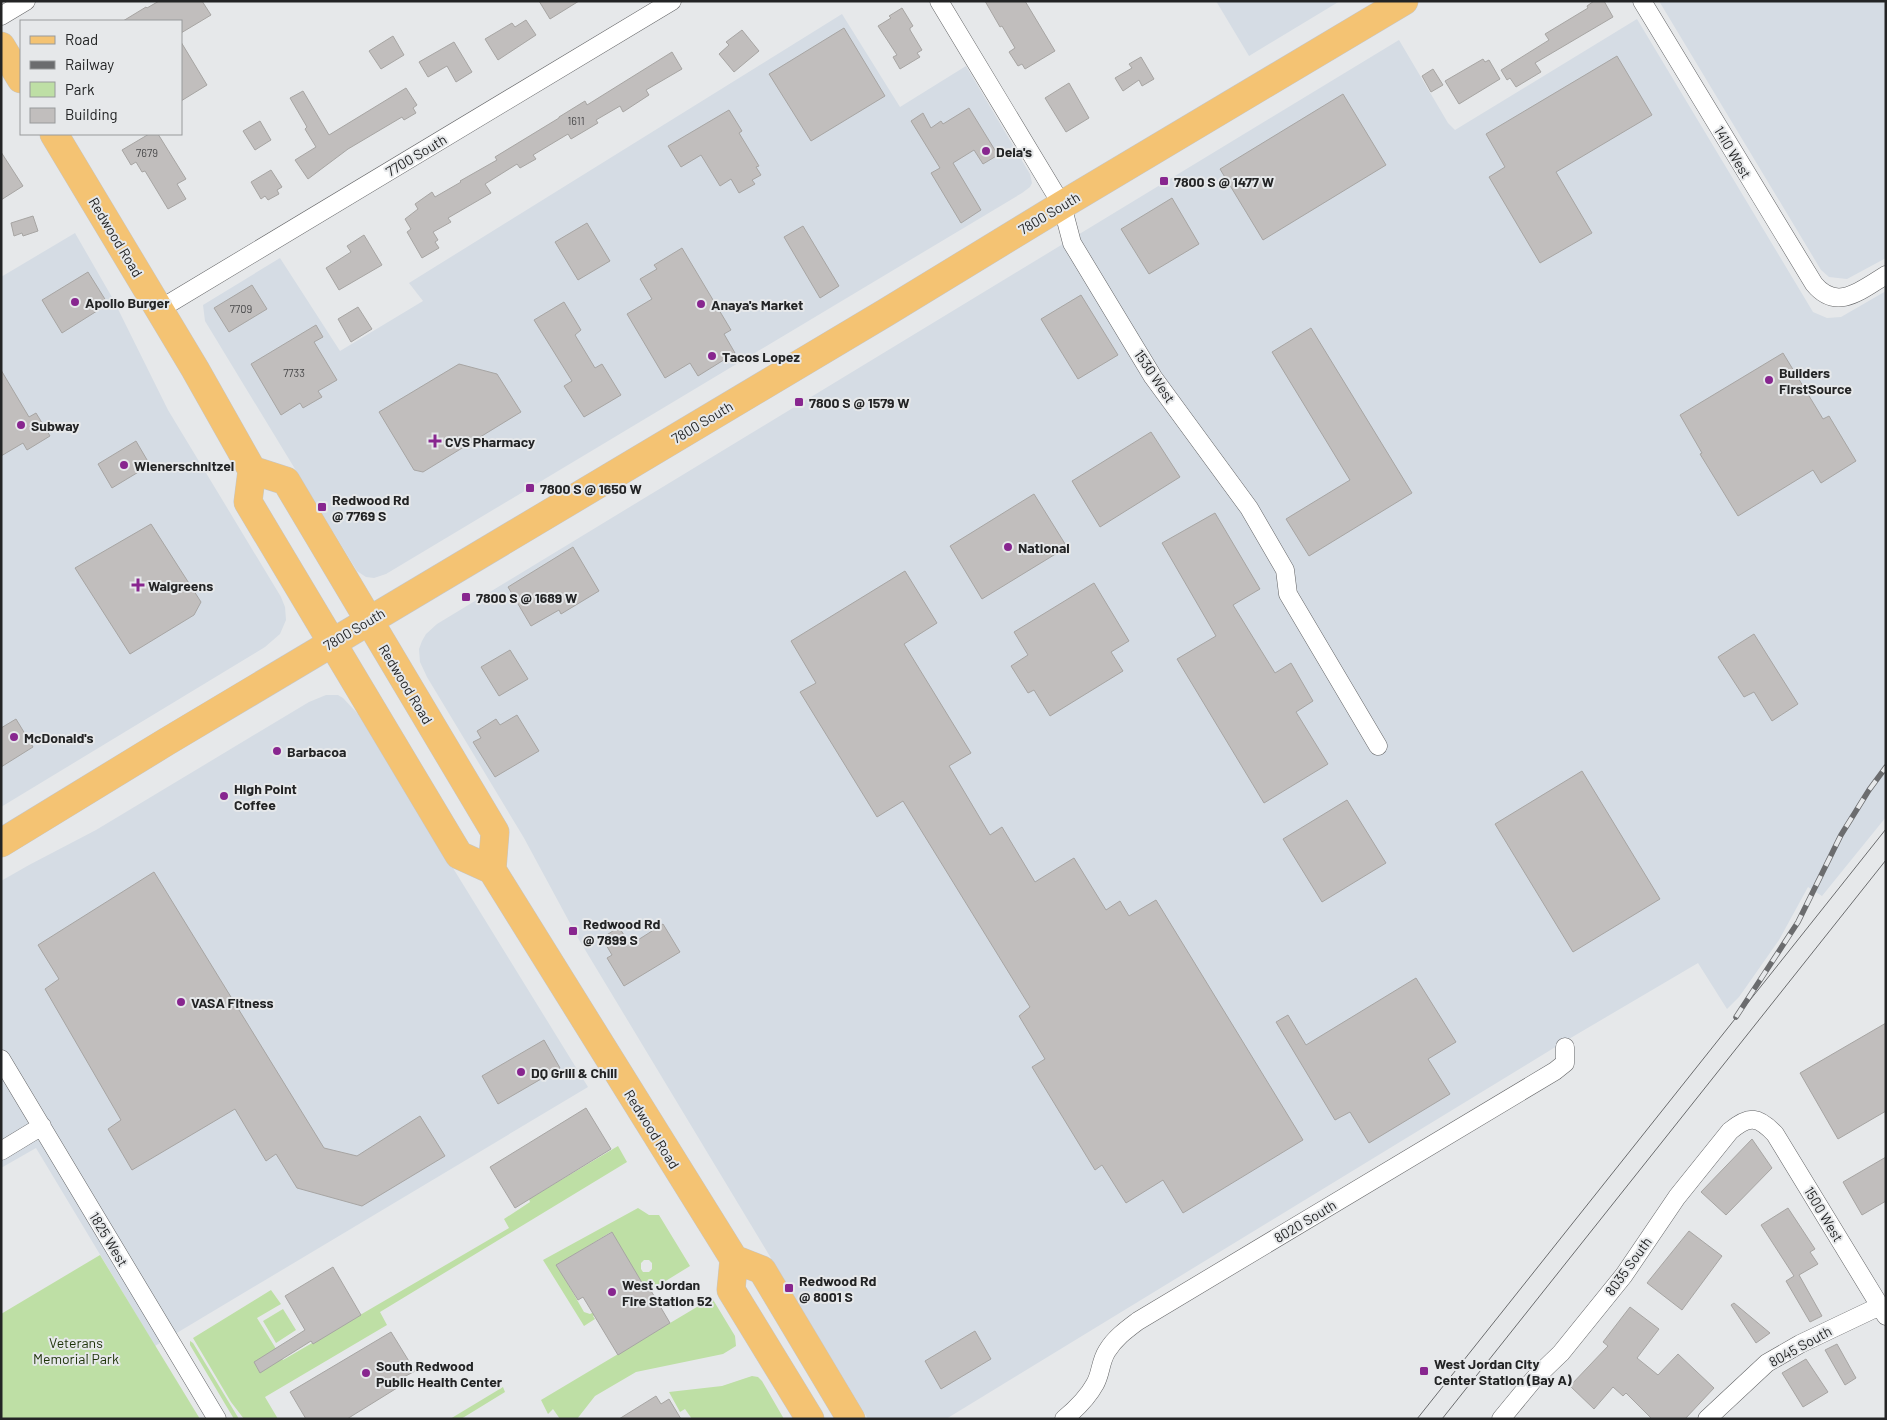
<svg xmlns="http://www.w3.org/2000/svg" width="1887" height="1420" viewBox="0 0 1887 1420" font-family="Barlow,sans-serif">
<style>
.built{fill:#d5dce4}
.green{fill:#bedfa5;fill-rule:evenodd}
.building{fill:#c1bebd;stroke:#a7a5a3}
.lines{fill:none;stroke-linecap:round;stroke-linejoin:round}
.minor-casing{stroke:#636466;stroke-width:19}
.primary-casing{stroke:#c6c6c6;stroke-width:29}
.minor{stroke:#fff;stroke-width:18}
.primary{stroke:#f4c373;stroke-width:28}
.tram{stroke:#6b6c6e;stroke-width:1}
.rail-casing{stroke:#6b6c6e;stroke-width:5.5}
.rail{stroke:#e6e8ea;stroke-width:4;stroke-dasharray:11;stroke-linecap:butt}
.poi-dot{fill:#88268f;stroke:#e6e8ea;stroke-width:2}
.labels{text-anchor:middle;dominant-baseline:central;stroke-width:4;stroke-linejoin:round;paint-order:stroke}
.number-label{font-size:11px;fill:#4a4a4b}
.poi-label{font-size:14px;font-weight:bold;fill:#232425;stroke:#e6e8ea;text-anchor:start}
.street-label{font-size:14px;fill:#232425;stroke:#e6e8ea}
.park-label{font-size:14px;fill:#1c3107;stroke:#e6e8ea}
</style>
<rect width="100%" height="100%" fill="#e6e8ea"/>
<path class="built" d="M1216,1h124l-91,55z
M1659,1h227v257l-39,21 -18,-2 -8,-7z
M842,14l58,93 66,-41 64,108 2,9 -2,4 -8,6 -636,381 -12,4 -8,-1 -9,-6 -152,-250 -2,-16 77,-47 60,93 83,-50 -14,-18z
M1637,19l176,293 14,6 14,-1 45,-26v526l-64,79 -14,-9 -29,53 -40,57 -12,12 -29,-46 -141,83 -611,373h-78l-290,-481 -54,-100 -97,-161 -7,-15 -1,-13 3,-8 4,-7 11,-10 962,-584 49,83 7,7z
M75,233l38,66 55,111 113,187 4,10 1,13 -6,14 -15,13 -264,160v-530z
M326,695h12l5,3 15,16 230,373 -433,259 -119,-198 -35,20v-287l28,-16 67,-35 213,-128z"/>
<path class="green" d="M618,1146l9,16 -247,150 7,13 -122,72 13,22h-34l-13,-17 -38,-64 78,-48 10,14 -24,14 26,42 226,-132 -5,-9 26,-17 -1,-3z
M638,1208l11,7h10l31,51 -39,24 -4,-6 -6,4 -30,-56 -54,33 27,47 6,2 6,-3 1,2 -4,3 2,3 -11,7 -41,-66zM644,1260h5l3,3v6l-3,3h-6l-2,-3v-6z
M100,1255l100,164h-199v-105z
M712,1298l23,38 1,10 -13,8 -87,18 -41,24 -18,23h-17l-7,-10 -5,5 -7,-14z
M283,1309l13,21 -20,13 -13,-22z
M190,1341l3,2 46,76h-5l-44,-74z
M752,1376l6,1 4,4 22,38h-92l-7,-10 -5,3 -11,-20 53,-6z
M503,1387l2,5 -44,27h-11z"/>
<path class="building" d="M159,1h43l9,14 -30,18v-12h-58l23,-14 1,1z
M539,1h40l-29,18z
M985,1h40l30,50 -30,18 -3,-5 -4,2 -9,-14 6,-4 -13,-22 -2,1z
M1594,1h10l9,16 -78,46 6,9 -25,15 -6,-9 -3,2 -6,-10 48,-30 -4,-6 43,-26 -1,-2z
M902,8l11,18 -3,2v2l12,20 -5,3 3,4 -20,12 -7,-12 4,-2 -19,-29 13,-8 -2,-2z
M526,20l10,15 -38,25 -13,-21 27,-16 3,4z
M844,28l41,68 -74,45 -42,-67z
M742,30l17,21 -25,21 -15,-18 10,-9 -3,-3z
M393,36l11,19 -23,14 -12,-18z
M181,42l26,43 -26,16z
M454,42l18,30 -16,10 -9,-16 -19,11 -9,-15z
M672,52l10,17 -36,21 3,5 -26,17 -3,-6 -24,14 2,3 -27,16 -3,-5 -35,21 3,4 -16,9 -3,-4 -32,20 6,9 -43,25 3,4 -18,10 5,8 -3,2 4,6 -17,10 -15,-26 4,-3 -6,-10 13,-10 -3,-5 17,-12 3,5 26,-15 -1,-1 37,-21 -2,-3 64,-39v-1l26,-16 2,4z
M1617,56l35,59 -96,57 36,61 -52,30 -51,-86 16,-10 -19,-33z
M1141,57l13,22 -12,7 -3,-6 -16,11 -8,-13 17,-10 -3,-4z
M1483,59l2,3 4,-2 11,19 -41,25 -14,-23z
M1433,69l10,16 -12,7 -9,-16z
M1069,83l20,35 -23,14 -21,-34z
M406,88l11,17 -4,3 3,5 -12,7 -2,-3 -54,32 -40,30 -13,-19 21,-13 -11,-18 2,-2 -17,-29 13,-7 26,44z
M1343,94l43,71 -123,75 -43,-71z
M969,108l29,47 -15,9 -9,-14 -21,13 28,47 -20,13 -30,-50 9,-5 -29,-47 12,-8 8,15 10,-7 2,3z
M729,110l13,21 -3,2 20,33 -3,1 5,8 -9,5 3,4 -16,9 -8,-14 -11,7 -19,-31 -20,12 -13,-21z
M260,121l11,19 -16,10 -12,-19z
M149,134h9l28,45 -9,5 9,15 -18,10 -23,-38 -3,1 -6,-10 -5,3 -9,-15z
M1,152l22,34 -22,14z
M271,170l11,17 -5,3 2,4 -11,6 -3,-4 -4,3 -10,-17z
M1172,198l27,46 -50,30 -28,-45z
M33,216l5,15 -15,5 -1,-3 -8,3 -3,-13z
M587,223l23,38 -32,19 -23,-38z
M803,226l36,60 -19,12 -36,-61z
M364,235l18,30 -43,25 -13,-22 25,-16 -4,-6z
M682,248l49,82 -7,4 11,19 -37,23 -8,-13 -25,15 -38,-64 25,-15 -12,-20 17,-10 -3,-4z
M88,272l20,32 -46,29 -20,-33z
M252,285l15,24 -38,23 -15,-24z
M1081,295l37,60 -40,24 -37,-60z
M564,302l17,28 -6,5 20,33 7,-4 19,31 -37,22 -20,-31 8,-5 -38,-61z
M358,307l14,22 -21,13 -13,-23z
M316,325l7,12 -9,5 23,38 -19,11 4,6 -19,11 -3,-5 -19,12 -30,-51z
M1311,328l101,165 -103,63 -23,-37 64,-39 -78,-128z
M1783,353l40,66 6,-3 27,45 -35,22 -8,-13 -75,46 -38,-62 2,-1 -22,-38z
M459,364l38,10 24,38 -98,60 -9,-2 -35,-58z
M1,370l28,47 7,-4 14,23 -23,14 -4,-7 -22,13z
M1151,432l29,45 -80,50 -28,-46z
M136,441l14,24 -38,23 -14,-24z
M1034,494l33,53 -85,52 -32,-53z
M1215,513l45,76 -27,16 42,68 16,-10 22,38 -17,11 32,52 -64,39 -87,-144 39,-23 -54,-93z
M151,524l50,78 -7,13 -64,39 -55,-86z
M573,547l26,44 -38,23 -2,-4 -28,16 -23,-39z
M905,571l32,52 -33,21 67,109 -22,13 41,69 12,-8 33,55 39,-24 32,52 14,-9 9,15 27,-16 147,240 -120,73 -20,-33 -37,23 -24,-38 -7,5 -63,-103 13,-8 -26,-43 11,-9 -127,-206 -26,16 -77,-125 16,-9 -25,-42z
M1094,583l35,58 -18,11 12,19 -73,45 -16,-26 -6,3 -17,-27 17,-11 -14,-23z
M1754,634l44,70 -26,17 -18,-29 -10,5 -26,-40z
M510,650l18,29 -29,17 -18,-29z
M517,715l22,36 -44,26 -22,-35 8,-4 -4,-7 19,-12 4,6z
M16,719l17,28 -32,20v-39z
M1582,771l78,128 -87,53 -78,-128z
M1347,800l39,63 -64,39 -39,-63z
M154,872l170,276 33,8 63,-40 25,40 -83,50 -65,-18 -21,-34 -10,7 -31,-52 -103,61 -24,-41 13,-9 -76,-131 14,-10 -21,-34z
M663,924l17,28 -56,34 -17,-28 5,-3 -10,-17 17,-11 11,18z
M1416,978l40,64 -28,17 22,35 -81,49 -19,-31 -15,8 -59,-98 12,-7 18,30z
M1886,1023v88l-48,28 -38,-66z
M544,1040l16,28 -62,36 -16,-28z
M586,1108l25,41 -96,59 -25,-41z
M1752,1139l20,29 -46,47 -25,-23z
M1886,1157v44l-24,14 -19,-33z
M1788,1208l27,41 -5,3 8,12 -19,11 23,41 -12,6 -24,-41 8,-5 -33,-51z
M1689,1231l33,25 -40,54 -35,-27z
M612,1232l32,54 3,-2 23,39 -52,32 -35,-58 -5,3 -22,-35z
M333,1267l28,48 -48,29 -2,-3 -51,32 -6,-11 51,-32 -20,-34z
M1734,1303l36,30 -14,10 -25,-38z
M1630,1307l29,22 -22,29 21,17 20,-21 36,34 -29,31h-33l-26,-26 -3,3 -10,-9 -19,22 -24,-23 38,-40 -5,-4z
M975,1331l16,28 -50,30 -16,-28z
M391,1332l24,39 -13,7 3,5 -58,36h-41l-16,-27z
M1837,1344l19,34 -11,7 -20,-35z
M1806,1359l22,33 -25,15 -21,-34z
M656,1396l5,8 8,-5 12,20h-62z"/>
<g class="lines">
<g class="minor-casing">
<path id="minor" d="M939,1l123,204 10,38 81,134 96,131 36,62 3,24 90,152
M1642,1l172,283c23,28 47,6 72,-9
M1,16l25,-15
M160,309l512,-308
M1,1059l216,360
M1,1151l41,-25
M1064,1419c12,-10 24,-22 31,-35 6,-10 5,-22 12,-33 8,-13 19,-21 31,-30l417,-250 10,-8v-16
M1501,1419l33,-40 27,-26 63,-78 53,-78 53,-66c19,-16 28,-15 45,3l111,182
M1707,1419l60,-56 33,-19 80,-38"/>
</g>
<g class="primary-casing">
<path id="primary" d="M1,46l20,33
M54,134l141,235 57,101 -4,32 211,353 33,15 242,389 28,11 89,149
M252,470l34,11 209,351 -3,38
M1,843l165,-101 719,-429 177,-108 342,-204
M734,1259l-3,31 79,129"/>
</g>
<use href="#minor" class="minor"/>
<use href="#primary" class="primary"/>
<path class="tram" d="M1417,1419l469,-590
M1442,1419l444,-559"/>
<g class="rail-casing">
<path id="rail" d="M1736,1017l62,-95 43,-87 28,-45 17,-23"/>
</g>
<use href="#rail" class="rail"/>
</g>
<g class="poi-dot">
<circle cx="986" cy="151" r="5"/>
<rect x="1159" y="176" width="10" height="10" rx="2.5"/>
<circle cx="75" cy="302" r="5"/>
<circle cx="701" cy="304" r="5"/>
<circle cx="712" cy="356" r="5"/>
<circle cx="1769" cy="380" r="5"/>
<rect x="794" y="397" width="10" height="10" rx="2.5"/>
<circle cx="21" cy="425" r="5"/>
<path d="M432.5 433.5h5v5h5v5h-5v5h-5v-5h-5v-5h5z"/>
<circle cx="124" cy="465" r="5"/>
<rect x="525" y="483" width="10" height="10" rx="2.5"/>
<rect x="317" y="502" width="10" height="10" rx="2.5"/>
<circle cx="1008" cy="547" r="5"/>
<path d="M135.5 577.5h5v5h5v5h-5v5h-5v-5h-5v-5h5z"/>
<rect x="461" y="592" width="10" height="10" rx="2.5"/>
<circle cx="14" cy="737" r="5"/>
<circle cx="277" cy="751" r="5"/>
<circle cx="224" cy="796" r="5"/>
<rect x="568" y="926" width="10" height="10" rx="2.5"/>
<circle cx="181" cy="1002" r="5"/>
<circle cx="521" cy="1072" r="5"/>
<rect x="784" y="1283" width="10" height="10" rx="2.5"/>
<circle cx="612" cy="1292" r="5"/>
<rect x="1419" y="1366" width="10" height="10" rx="2.5"/>
<circle cx="366" cy="1373" r="5"/>
</g>
<g class="labels">
<g class="number-label">
<text x="576" y="120">1611</text>
<text x="147" y="152">7679</text>
<text x="241" y="308">7709</text>
<text x="294" y="372">7733</text>
</g>
<g class="poi-label">
<text x="996" y="151">Deia's</text>
<text x="1174" y="181">7800 S @ 1477 W</text>
<text x="85" y="302">Apollo Burger</text>
<text x="711" y="304">Anaya's Market</text>
<text x="722" y="356">Tacos Lopez</text>
<text x="1779" y="372">Builders<tspan x="1779" dy="16">FirstSource</tspan></text>
<text x="809" y="402">7800 S @ 1579 W</text>
<text x="31" y="425">Subway</text>
<text x="445" y="441">CVS Pharmacy</text>
<text x="134" y="465">Wienerschnitzel</text>
<text x="540" y="488">7800 S @ 1650 W</text>
<text x="332" y="499">Redwood Rd<tspan x="332" dy="16">@ 7769 S</tspan></text>
<text x="1018" y="547">National</text>
<text x="148" y="585">Walgreens</text>
<text x="476" y="597">7800 S @ 1689 W</text>
<text x="24" y="737">McDonald's</text>
<text x="287" y="751">Barbacoa</text>
<text x="234" y="788">High Point<tspan x="234" dy="16">Coffee</tspan></text>
<text x="583" y="923">Redwood Rd<tspan x="583" dy="16">@ 7899 S</tspan></text>
<text x="191" y="1002">VASA Fitness</text>
<text x="531" y="1072">DQ Grill &amp; Chill</text>
<text x="799" y="1280">Redwood Rd<tspan x="799" dy="16">@ 8001 S</tspan></text>
<text x="622" y="1284">West Jordan<tspan x="622" dy="16">Fire Station 52</tspan></text>
<text x="1434" y="1363">West Jordan City<tspan x="1434" dy="16">Center Station (Bay A)</tspan></text>
<text x="376" y="1365">South Redwood<tspan x="376" dy="16">Public Health Center</tspan></text>
</g>
<g class="street-label">
<text transform="translate(1733 152) rotate(59)">1410 West</text>
<text transform="translate(416 155) rotate(-31)">7700 South</text>
<text transform="translate(1049 213) rotate(-31)">7800 South</text>
<text transform="translate(116 237) rotate(59)">Redwood Road</text>
<text transform="translate(1155 376) rotate(56)">1530 West</text>
<text transform="translate(702 422) rotate(-31)">7800 South</text>
<text transform="translate(354 629) rotate(-31)">7800 South</text>
<text transform="translate(406 684) rotate(59)">Redwood Road</text>
<text transform="translate(652 1129) rotate(58)">Redwood Road</text>
<text transform="translate(1824 1214) rotate(59)">1500 West</text>
<text transform="translate(1305 1221) rotate(-31)">8020 South</text>
<text transform="translate(109 1239) rotate(59)">1825 West</text>
<text transform="translate(1628 1266) rotate(-54)">8035 South</text>
<text transform="translate(1800 1346) rotate(-29)">8045 South</text>
</g>
<g class="park-label">
<text x="76" y="1342">Veterans<tspan x="76" dy="16">Memorial Park</tspan></text>
</g>
</g>
<rect width="1887" height="1420" fill="none" stroke="#232425" stroke-width="5"/>
<rect x="20" y="20" width="162" height="115" fill="#e6e8ea" stroke="#989a9b"/>
<rect x="30" y="36" width="25" height="8" fill="#f4c373" stroke="#989a9b"/>
<text x="65" y="45" font-size="15" fill="#232425">Road</text>
<rect x="30" y="61" width="25" height="8" fill="#6b6c6e" stroke="#989a9b"/>
<text x="65" y="70" font-size="15" fill="#232425">Railway</text>
<rect x="30" y="82" width="25" height="15" fill="#bedfa5" stroke="#989a9b"/>
<text x="65" y="95" font-size="15" fill="#232425">Park</text>
<rect x="30" y="108" width="25" height="15" fill="#c1bebd" stroke="#989a9b"/>
<text x="65" y="120" font-size="15" fill="#232425">Building</text>
</svg>
